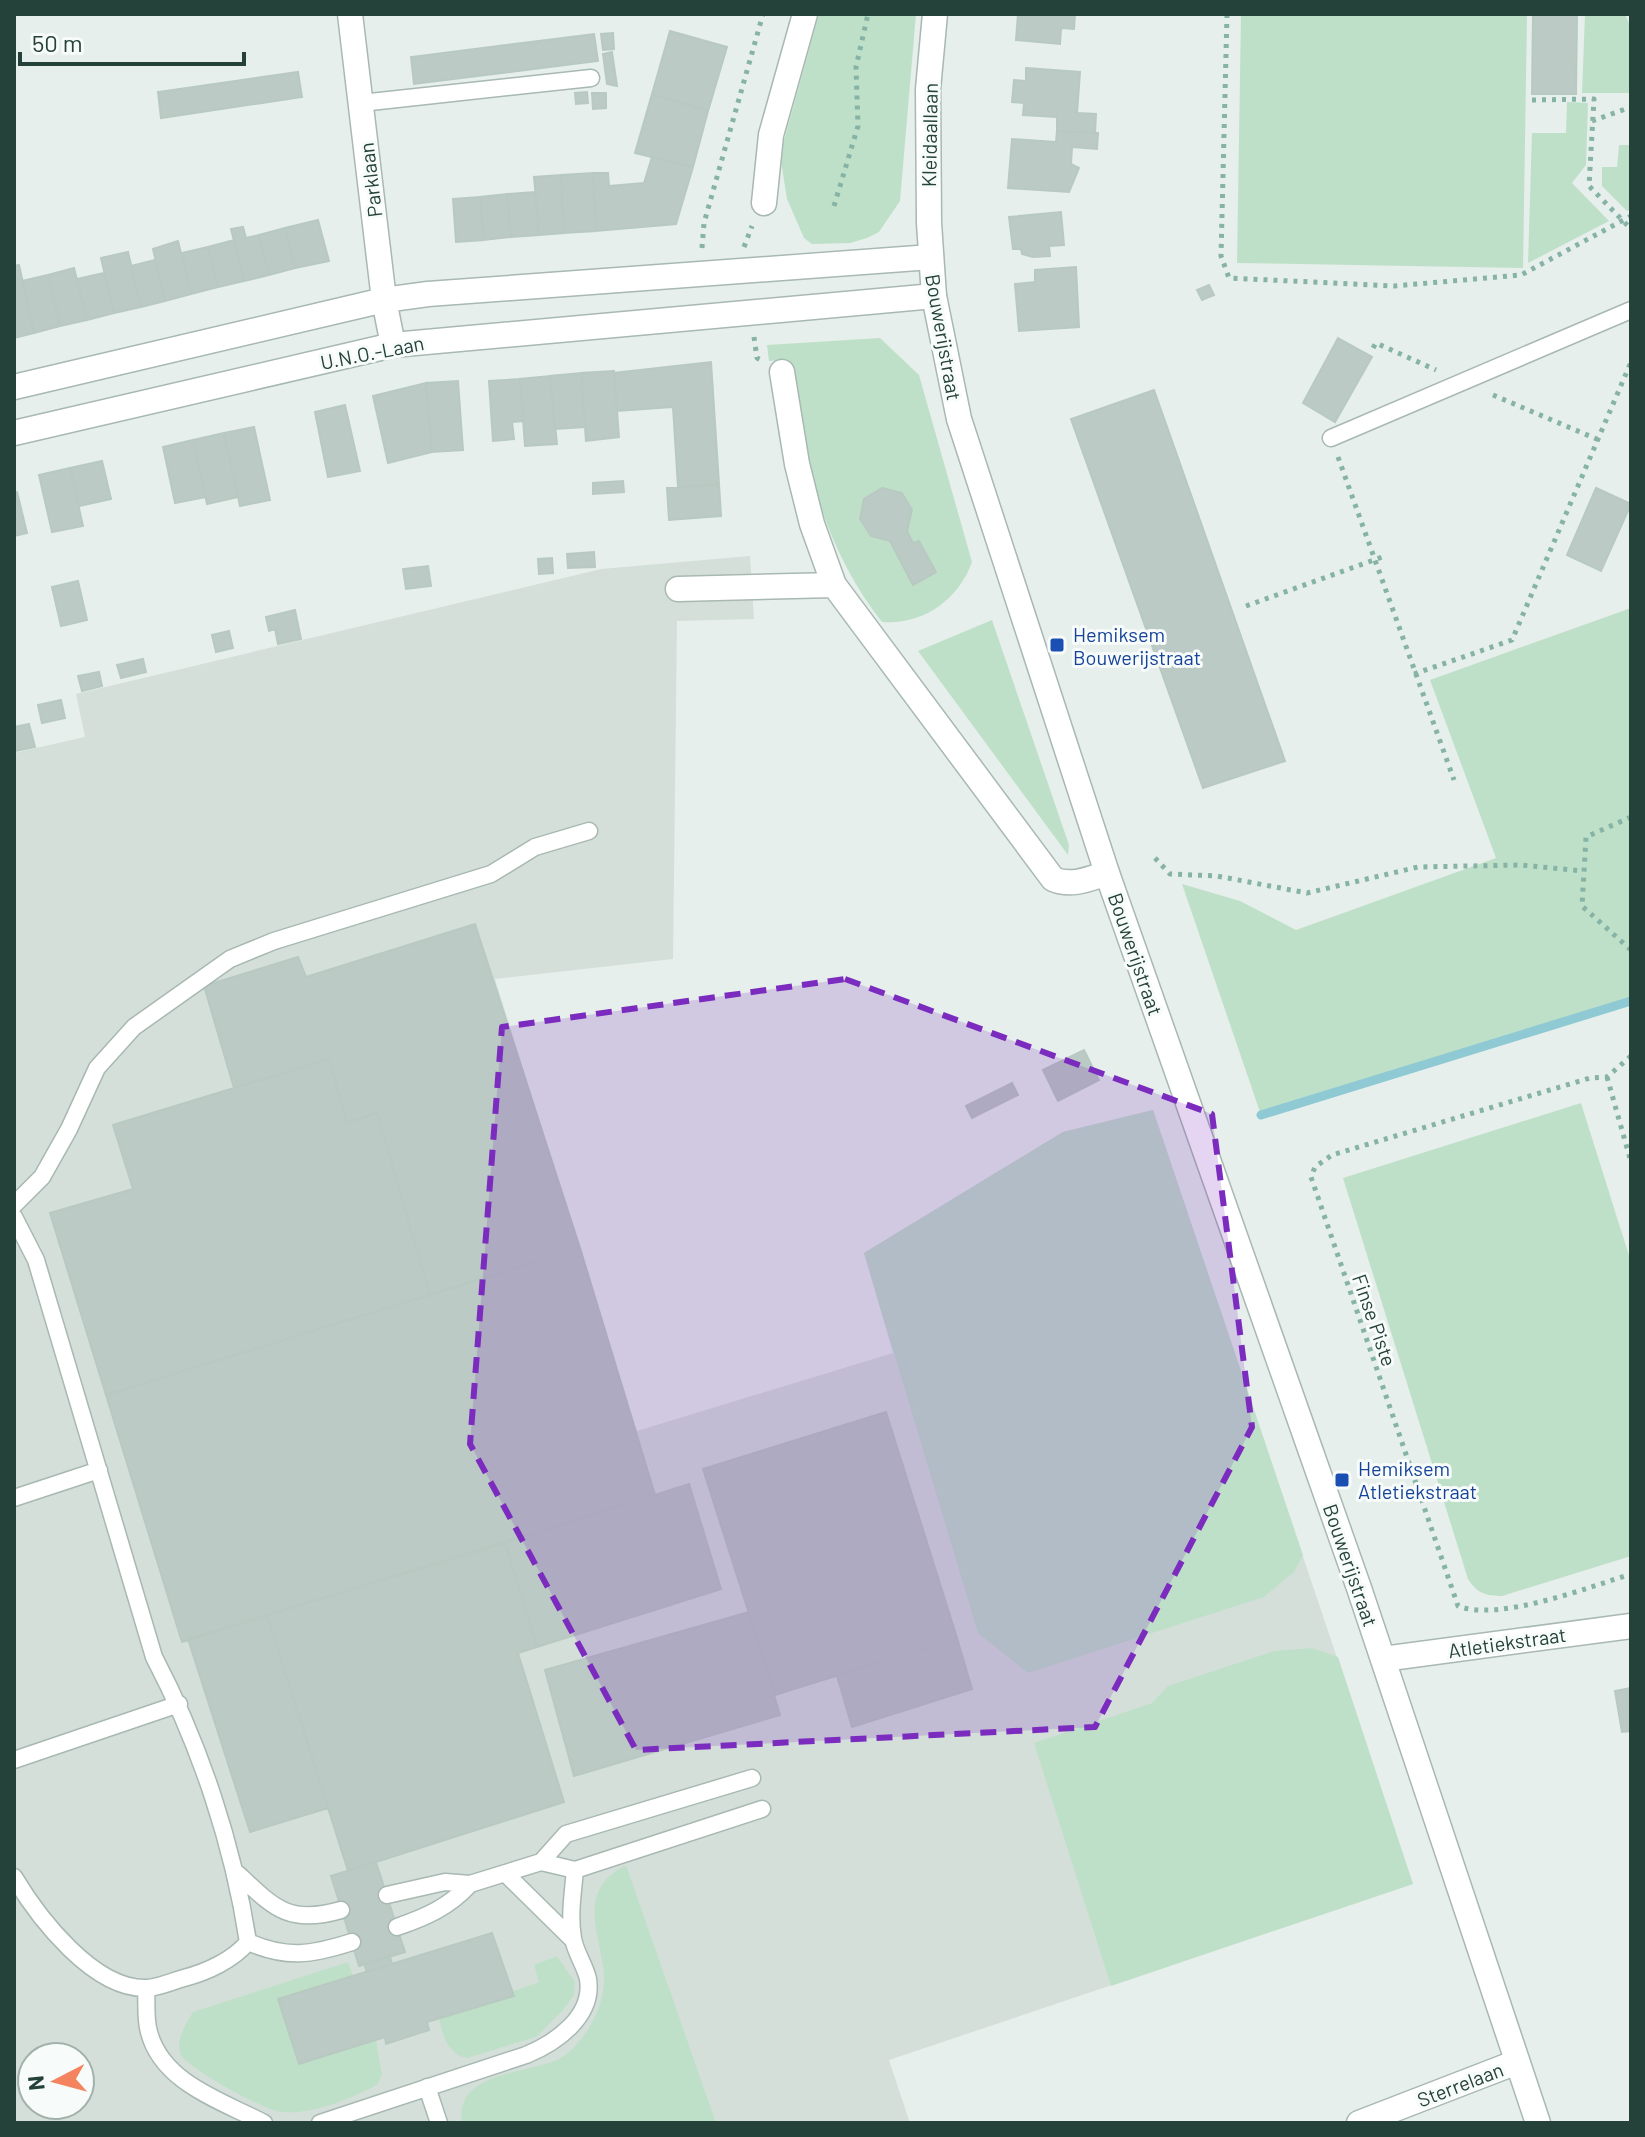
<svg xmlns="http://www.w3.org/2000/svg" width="1645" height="2137" viewBox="0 0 1645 2137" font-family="Barlow,sans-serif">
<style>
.built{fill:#d4dfda;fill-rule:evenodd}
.green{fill:#bfe0c8}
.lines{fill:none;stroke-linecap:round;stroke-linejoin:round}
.stream{stroke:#8ec9d4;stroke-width:9}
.building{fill:#bbcac4;stroke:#b8c9c2;stroke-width:2}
.service-casing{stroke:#a8b8b2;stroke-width:19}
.minor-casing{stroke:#a8b8b2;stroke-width:27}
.tertiary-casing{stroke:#a8b8b2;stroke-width:27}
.path{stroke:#86b3a5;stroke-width:5;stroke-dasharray:4 6;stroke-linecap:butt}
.service{stroke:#fff;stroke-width:16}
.minor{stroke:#fff;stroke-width:24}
.tertiary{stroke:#fff;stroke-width:24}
.marked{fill:#7b2cbf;fill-opacity:0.2;stroke:#7b2cbf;stroke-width:6;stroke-dasharray:16 10;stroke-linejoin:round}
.transit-dot{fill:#1a4fb4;stroke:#f7fbf9;stroke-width:3}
.labels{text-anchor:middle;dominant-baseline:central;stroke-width:6;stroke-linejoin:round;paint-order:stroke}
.street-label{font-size:20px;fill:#24423a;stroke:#f7fbf9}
.transit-label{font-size:20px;fill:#164399;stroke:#f7fbf9;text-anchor:start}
</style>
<rect width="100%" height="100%" fill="#e6efeb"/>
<path class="built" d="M750,556l4,63 -77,2 -4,338 -178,20 142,452 256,-78 -29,-100 199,-121 90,-22 260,774 -524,176 21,63h-896v-1370l71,-16 -9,-43 525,-125zM32,2057h48v48h-48z"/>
<path class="green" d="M819,14h97l-16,187 -21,31 -12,6 -17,5 -38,1 -8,-6 -17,-39 -7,-44z
M1241,14h286l-4,254 -286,-5z
M1585,14h40l6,14v65h-49z
M1567,102l21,1 -2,62 -14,18 37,38 -81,42 4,-130h34z
M1619,145h12v64l-4,2 -25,-25v-19h15z
M880,338l39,37 53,187c-14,39 -50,63 -90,60 -60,-76 -80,-168 -96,-262l-17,1 -2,-16z
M1631,608v393l-370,114 -79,-231 58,17 56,29 200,-72 -66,-178z
M992,620l77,225 -1,10 -150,-204z
M1581,1103l50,159v294l-129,40c-17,0 -25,-3 -34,-17l-125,-401z
M1153,1110l150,445 -9,17 -30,25 -236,76 -50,-40 -114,-380 199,-121z
M1312,1648l26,9 75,227 -302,102 -77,-243 118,-40 16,-17 106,-35z
M626,1865l90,258h-254c-8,-50 61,-49 95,-63 13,-6 22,-18 30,-29 12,-18 20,-43 16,-64 -6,-41 -24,-78 23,-102z
M557,1956l18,26 -1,13 -11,15 -27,27 -69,21c-19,-3 -25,-24 -28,-40l100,-36 -5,-17z
M348,1962l5,14 -75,24 22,64 76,-24 6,35 -5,10c-27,14 -65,30 -96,27 -15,-1 -97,-45 -101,-59 -4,-14 6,-29 13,-41z"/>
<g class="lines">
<path class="stream" d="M1261,1115l370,-114"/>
</g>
<path class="building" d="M1018,14h57l-1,15 -13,-1 -1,16 -44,-4z
M1533,14h44l-1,80h-44z
M670,31l57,16 -19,64 -56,-17z
M613,33l1,16 -11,1 -2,-16z
M594,34l4,27 -184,23 -3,-27z
M612,52l5,34 -10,-2 -4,-30z
M1026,68l54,4 -3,41 19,1 -1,19 -38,-2v-14l-34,-2 1,-12 -12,-1 2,-22 12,1z
M298,72l4,25 -141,21 -3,-26z
M587,92l1,11 -12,1 -1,-11z
M592,93h14v15l-13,1z
M652,94l56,17 -15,56 -58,-14z
M1057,131l41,2 -1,16 -25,-2 -1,17 8,4 -10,24 -61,-4 4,-49 44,3z
M652,157l41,10 -17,57 -80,7 -3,-58h15l1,13 35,-3z
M593,173l3,58 -32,2 -3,-58z
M561,175l3,58 -25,2 -5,-58z
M535,192l4,43 -28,2 -4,-43z
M507,194l4,43 -27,3 -4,-43z
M480,197l4,43 -28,2 -3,-43z
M1061,212l3,33 -15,1 1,10 -17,1 -11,-3 -1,-5h-8l-4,-32z
M318,220l11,41 -34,7 -10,-40z
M243,227l3,11 13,-3 10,40 -25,6 -13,-52z
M285,228l10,40 -26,7 -10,-40z
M234,240l10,41 -26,6 -10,-40z
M178,241l13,53 -26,7 -12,-52z
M208,247l10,40 -27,7 -9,-41z
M128,252l13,55 -27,6 -13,-55z
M155,260l10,41 -24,6 -10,-41z
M19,265l15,68 -20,5v-72z
M1076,267l3,60 -60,4 -4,-47 20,-2v-12z
M74,268l13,52 -27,6 -12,-51z
M104,273l10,40 -27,7 -10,-41z
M48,275l12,51 -26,7 -12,-52z
M1209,285l5,10 -12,5 -5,-10z
M1338,338l34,19 -37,65 -32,-19z
M711,362l8,122 -41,3 -5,-80 -56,4 -3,-38z
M614,371l5,66 -33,4 -5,-68z
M581,373l4,54 -30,2 -5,-53z
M550,376l7,68 -32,2 -5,-67z
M520,379l3,42 -11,1 2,17 -21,2 -4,-60z
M458,381l5,69 -31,2 -6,-69z
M426,383l6,69 -44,11 -15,-67z
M1154,390l131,371 -82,27 -132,-369z
M345,405l15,66 -32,6 -13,-65z
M254,427l16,73 -30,6 -16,-73z
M224,433l14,64 -31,7 -14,-64z
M193,440l13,57 -31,6 -12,-56z
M102,461l9,38 -32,7 -9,-38z
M70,468l13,58 -31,6 -13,-57z
M623,481l1,11 -31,2v-11z
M719,484l2,32 -52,4 -2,-32z
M882,488l20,5 10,17 -5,21 6,12 6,-2 17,31 -23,13 -23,-44 -19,-5 -11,-17 4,-20z
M1596,488l35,16 -30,67 -34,-16z
M17,492l10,41 -13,3v-43z
M594,552l1,15 -27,1 -1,-14z
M552,558l1,15 -14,1 -1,-15z
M428,566l3,20 -25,3 -3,-20z
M78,581l9,39 -26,6 -9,-39z
M295,610l6,29 -23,5 -3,-15 -6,2 -3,-14z
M229,631l4,17 -17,4 -4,-17z
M143,659l3,13 -25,6 -4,-13z
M99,672l3,14 -20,5 -4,-15z
M61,700l4,18 -23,5 -4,-18z
M29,724l6,23 -20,4 -1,-24z
M475,924l105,324 -150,47 -53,-182 -30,10 -18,-64 -95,29 -30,-102 94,-29 8,20z
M1084,1050l15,30 -41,21 -15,-31z
M329,1059l18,64 30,-10 53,182 -324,100 -56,-182 83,-24 -20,-64z
M1012,1083l6,12 -46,23 -6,-12z
M580,1248l75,247 -473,147 -76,-247z
M886,1412l71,226 -182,57 -72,-226z
M689,1484l32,105 -184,58 -32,-104z
M505,1543l32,104 -19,6 46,149 -216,69 -81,-256z
M749,1612l31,103 -206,61 -29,-106z
M267,1615l61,193 -78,24 -62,-193z
M957,1638l15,51 -120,38 -15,-51z
M1631,1688v43l-9,1 -7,-41z
M376,1862l29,90 -46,14 -28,-90z
M492,1933l22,63 -87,26 2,8 -43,14 -1,-7 -86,27 -21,-65z
M390,1956l2,8 -25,8 -3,-8z"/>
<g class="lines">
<g class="service-casing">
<path id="service" d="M361,103l230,-25
M1331,438l300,-128
M14,1205l28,-28 27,-48 28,-61 37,-41 96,-68 44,-18 217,-67 44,-27 54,-16
M14,1217l22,43 118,397c46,88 79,187 94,285 -15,18 -41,30 -64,36 -11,3 -24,9 -36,10 -54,3 -110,-71 -134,-111
M14,1498l85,-28
M14,1760l165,-56
M541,1862l34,8 187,-61
M505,1873l68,67
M238,1874c36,34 51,51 103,36
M387,1895l58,-13 25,2 71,-22 25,-28 186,-56
M397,1927c29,-10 52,-20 73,-43
M248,1942c39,17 63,13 104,0
M146,1988c1,14 -1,31 3,44 13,51 73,69 115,91
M427,2087l12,36
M320,2123l206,-68c29,-12 68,-38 62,-76 -3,-14 -13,-27 -15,-41 -4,-21 0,-46 2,-68"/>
</g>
<g class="minor-casing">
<path id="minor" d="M350,14l34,286 9,45
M764,203l7,-68 34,-121
M782,372l15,92 15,60 22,61 219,294c18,8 36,0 54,-6
M14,387l370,-87 44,-6 503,-37
M14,433l379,-88 541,-49
M678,589l156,-4
M1383,1659l248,-33
M1359,2123l158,-61"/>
</g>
<g class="tertiary-casing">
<path id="tertiary" d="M935,14l-7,75 1,134 5,73 25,123 148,454 252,715 179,535"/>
</g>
<path class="path" d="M1227,14l-6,242 8,22 165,8 127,-11 110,-59
M1532,100l62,-1 -5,87 42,43
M1592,121l39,-14
M834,206l24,-80 -2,-59 12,-53
M744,247l8,-21
M702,248l2,-25 59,-209
M754,337l3,21 4,2
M1373,348l3,-5 60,27
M1493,395l106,45
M1338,457l116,323
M1246,606l139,-50
M1414,674l98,-34 119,-278
M1631,817l-45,20 -4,69 49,44
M1155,858l15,16 47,2 90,17 111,-26 103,-2 62,6
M1631,1056l-24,21 -17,1 -258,77 -17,12 -4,10 147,429c40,16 132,-19 173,-32
M1607,1077l24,85"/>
<use href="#service" class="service"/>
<use href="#minor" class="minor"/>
<use href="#tertiary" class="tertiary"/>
</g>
<path class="marked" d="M845,979l367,135 40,313 -157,300 -459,23 -166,-306 32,-417z"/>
<g class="transit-dot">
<rect x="1049" y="637" width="16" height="16" rx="4"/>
<rect x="1334" y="1472" width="16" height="16" rx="4"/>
</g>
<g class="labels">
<g class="street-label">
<text transform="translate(929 135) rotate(-89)">Kleidaallaan</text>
<text transform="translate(370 180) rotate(-97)">Parklaan</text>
<text transform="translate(944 337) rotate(80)">Bouwerijstraat</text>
<text transform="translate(372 352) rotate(-11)">U.N.O.-Laan</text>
<text transform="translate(1136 954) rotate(71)">Bouwerijstraat</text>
<text transform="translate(1375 1320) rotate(71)">Finse Piste</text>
<text transform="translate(1351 1565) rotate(71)">Bouwerijstraat</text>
<text transform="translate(1507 1642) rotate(-8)">Atletiekstraat</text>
<text transform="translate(1460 2084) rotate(-21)">Sterrelaan</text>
</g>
<g class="transit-label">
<text x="1073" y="634">Hemiksem<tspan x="1073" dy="23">Bouwerijstraat</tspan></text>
<text x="1358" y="1468">Hemiksem<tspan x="1358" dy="23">Atletiekstraat</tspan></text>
</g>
</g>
<rect width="1645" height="2137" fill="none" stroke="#24423a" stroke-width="32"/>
<g transform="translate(56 2081) rotate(264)"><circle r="38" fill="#f7fbf9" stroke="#a3b1ad" stroke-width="2"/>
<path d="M0-6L14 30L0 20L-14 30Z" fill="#f4845f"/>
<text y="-12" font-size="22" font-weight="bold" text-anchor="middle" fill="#24423a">N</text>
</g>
<path d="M20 52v12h224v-12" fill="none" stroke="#24423a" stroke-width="4"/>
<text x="32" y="52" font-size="24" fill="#24423a" stroke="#f7fbf9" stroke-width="6" paint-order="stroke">50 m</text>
</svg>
